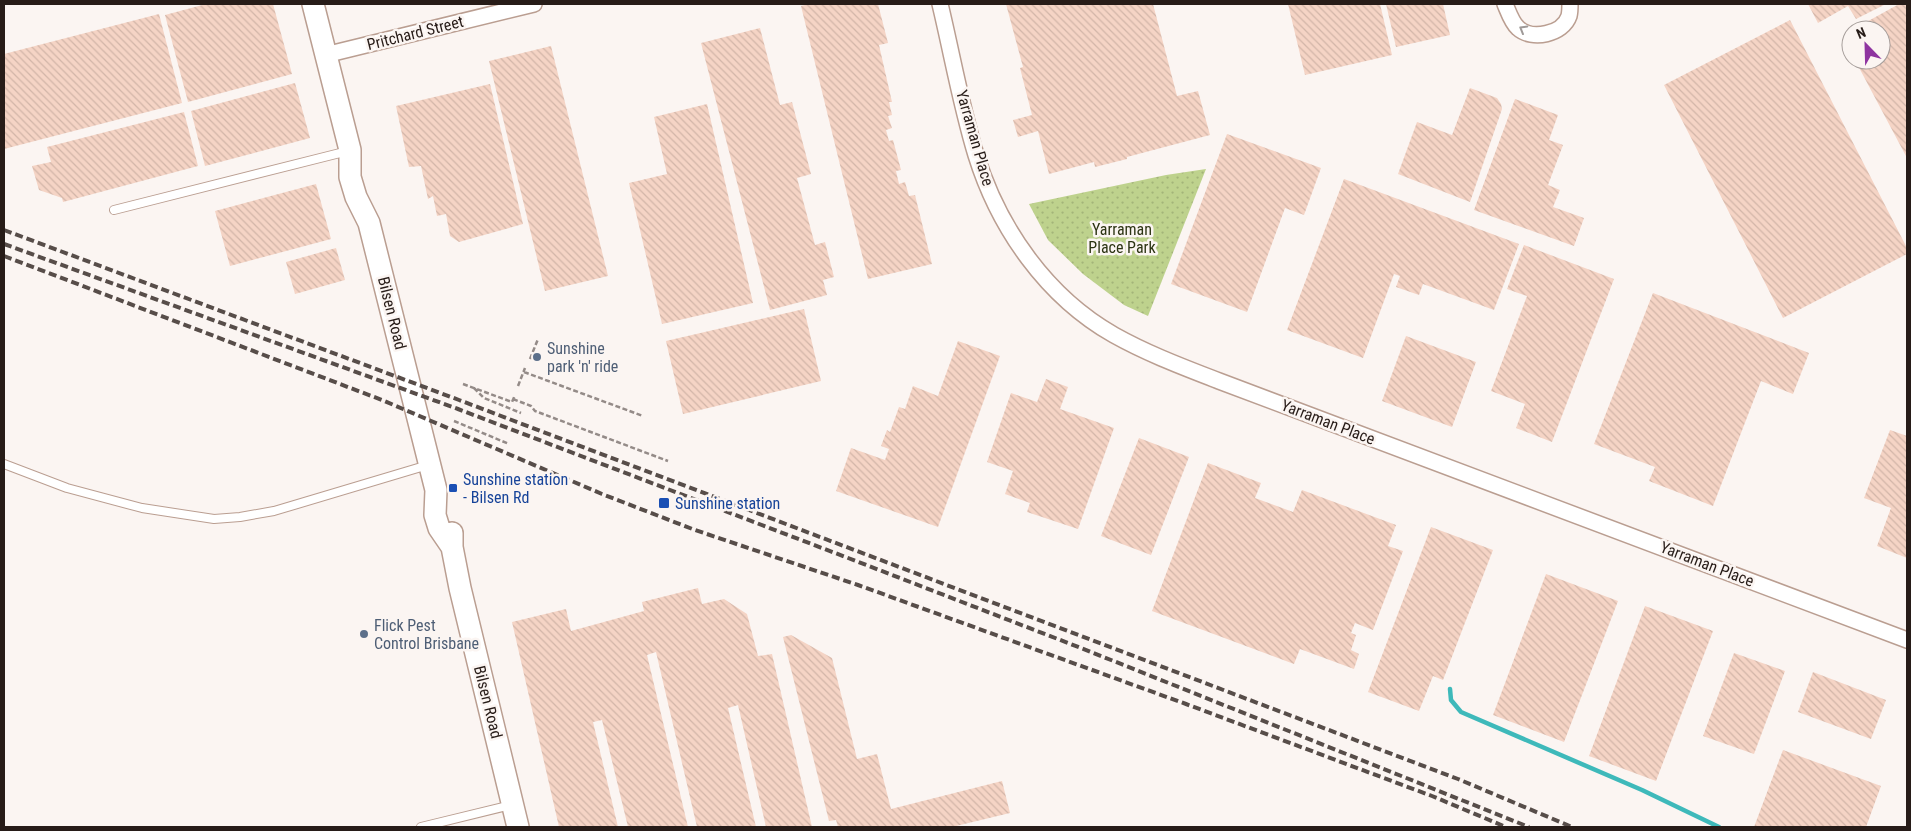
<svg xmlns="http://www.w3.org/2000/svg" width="1911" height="831" viewBox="0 0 1911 831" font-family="'Roboto Condensed',sans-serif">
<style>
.park{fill:url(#park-dots)}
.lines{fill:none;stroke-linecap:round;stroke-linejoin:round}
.stream{stroke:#3eb9ba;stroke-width:4.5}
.building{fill:url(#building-back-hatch)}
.lane-casing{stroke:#ba9e91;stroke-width:10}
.street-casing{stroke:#ba9e91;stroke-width:18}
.secondary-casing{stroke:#ba9e91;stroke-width:24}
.path{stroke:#948b88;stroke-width:2.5;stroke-dasharray:5 2.5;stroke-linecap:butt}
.lane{stroke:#fff;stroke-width:8}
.street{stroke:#fff;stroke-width:15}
.secondary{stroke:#fff;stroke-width:21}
.rail{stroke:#574d49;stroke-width:4;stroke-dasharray:8 4;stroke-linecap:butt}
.oneway{stroke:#9e9997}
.service-dot{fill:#5c6f8a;stroke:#fbf5f2;stroke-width:2}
.transit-dot{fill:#1a4fb4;stroke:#fbf5f2;stroke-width:2}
.labels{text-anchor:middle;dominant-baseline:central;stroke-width:5;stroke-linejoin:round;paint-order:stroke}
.street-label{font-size:16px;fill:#271c18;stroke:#fbf5f2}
.park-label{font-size:16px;fill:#2c3413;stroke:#fbf5f2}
.service-label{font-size:16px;fill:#4e5e75;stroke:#fbf5f2;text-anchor:start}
.transit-label{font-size:16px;fill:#164399;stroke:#fbf5f2;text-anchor:start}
</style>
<defs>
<pattern id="park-dots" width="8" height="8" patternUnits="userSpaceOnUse" patternTransform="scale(1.25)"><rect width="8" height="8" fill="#bed28d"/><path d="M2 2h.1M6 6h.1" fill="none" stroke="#a3b479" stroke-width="1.8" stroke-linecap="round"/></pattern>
<pattern id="building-back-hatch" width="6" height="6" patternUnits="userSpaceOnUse" patternTransform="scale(1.25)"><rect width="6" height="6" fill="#f5d4c5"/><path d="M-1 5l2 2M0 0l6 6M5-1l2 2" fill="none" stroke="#d2b5a8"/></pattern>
</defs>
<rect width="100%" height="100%" fill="#fbf5f2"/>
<path class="park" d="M1206,169l-58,147 -24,-11 -41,-31 -35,-34 -19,-36 137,-29z"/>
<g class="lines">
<path class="stream" d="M1450,689l1,11 10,12 181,78 77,37"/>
</g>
<path class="building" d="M206,4h67l19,70 -104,28 -23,-87z
M809,4h69l10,39 -9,2 13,57h-3l3,13 -4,1 4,12 -6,2 3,11 4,-1 8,30 -5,1 3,13 6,-2 4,14 6,-1 17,69 -64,15 -67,-273z
M1006,4h147l24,92 21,-5 12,44 -83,22v2l-32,8 -1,-5 -45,12 -11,-43 -20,6 -5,-17 19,-5 -12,-47 3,-1z
M1288,4h92l12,51 -87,20z
M1386,4h57l7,31 -54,12z
M1808,4h78l-30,15 -8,-13 -30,17z
M1899,4h8v154l-52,-98h26v-30h-29z
M159,14l23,89 -178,46v-95z
M1790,20l117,228v6l-124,64 -119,-233z
M760,28l20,77 12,-3 19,72 -14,4 18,67 10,-3 9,35 -11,3 4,15 -57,15 -69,-267z
M551,46l57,230 -63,15 -56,-230z
M295,83l15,55 -105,28 -14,-55z
M490,84l33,140 -64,18 -9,-6 -4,-22 -9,2 -4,-20 -5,3 -7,-33 -12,1 -13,-61z
M1470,88l27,10 4,6 1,5 -32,93 -72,-28 19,-52 35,13z
M1515,99l43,16 -9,25 14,5 -15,40 12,5 -7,17 31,11 -10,28 -100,-36z
M707,104l46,199 -91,21 -33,-141 38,-9 -13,-57z
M184,112l14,54 -135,36 -1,-4 -23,-8 -7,-24 19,-4 -4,-15z
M1227,134l94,34 -17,47 -19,-7 -38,104 -76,-28z
M1344,179l175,65 -25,66 -71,-26 -4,11 -23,-8 4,-11 -6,-2 -31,84 -76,-28z
M316,184l15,55 -101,27 -15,-55z
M1524,245l90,34 -62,163 -36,-14 9,-24 -34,-13 36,-95 -20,-7z
M336,248l9,32 -50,14 -9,-32z
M1653,293l156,60 -16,41 -32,-13 -48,125 -64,-25 6,-14 -61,-23z
M804,309l17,72 -138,33 -17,-73z
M1406,336l70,26 -24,65 -70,-26z
M958,341l42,15 -62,171 -102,-36 15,-43 34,12 4,-11 -8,-3 6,-16 3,2 9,-25 6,2 8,-23 25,10z
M1046,379l22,8 -8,22 54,19 -36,101 -51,-17 3,-9 -25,-9 8,-23 -26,-9 24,-69 26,9z
M1890,430l17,6v122l-30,-12 14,-38 -27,-10z
M1139,438l50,19 -38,98 -50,-19z
M1208,463l53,20 -6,15 38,14 9,-22 94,35 -8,21 15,5 -30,79 -18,-7 -4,10 5,2 -5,15 8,4 -5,15 -54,-20 -6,15 -142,-53z
M1431,527l62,23 -50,130 -10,-4 -14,35 -51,-19z
M1546,574l72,27 -54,141 -71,-27z
M698,588l4,16 22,-5 23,15 11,42 14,-2 40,173h-46l-28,-122 -10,3 28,119h-59l-41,-175 -9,3 41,172h-60l-26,-107 -9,2 25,105h-59l-47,-205 54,-13 5,22 73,-20 -2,-9z
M1645,606l68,25 -57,150 -67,-25z
M791,635l41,23 25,101 20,-5 14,55 111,-28 8,32 -58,14h-114l-2,-7 -7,1 -46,-184z
M1734,653l51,18 -31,83 -51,-18z
M1813,672l73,28 -15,39 -73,-27z
M1783,750l98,36 -15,41h-112z"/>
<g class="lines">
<g class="lane-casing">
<path id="lane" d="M114,210l234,-59
M4,464l63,24 75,20 72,11 26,-2 34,-6 154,-46
M421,827l90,-22"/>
</g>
<g class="street-casing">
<path id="street" d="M940,4c12,50 21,102 36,151 23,74 71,142 138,180 34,19 69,32 105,46l688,259
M1505,4c3,7 7,19 13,24 14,13 45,6 51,-12 1,-4 1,-9 1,-12
M325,55l209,-51"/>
</g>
<g class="secondary-casing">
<path id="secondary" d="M313,4l37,146v27l6,20 13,26 67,267 -1,25 4,13 13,19
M452,533v14l8,41 58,239"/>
</g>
<path class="path" d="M530,359l8,-20
M524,372l119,44
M463,384l49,18 3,-7
M518,386l7,-18
M474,388l10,10 37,15
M513,399l18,7 4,5 133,50
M454,421l55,23"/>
<use href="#lane" class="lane"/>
<use href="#street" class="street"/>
<use href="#secondary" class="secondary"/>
<path class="rail" d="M4,230l455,170 999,379 114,48
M4,244l454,165 398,152 225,87 448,179
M4,256l378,144 220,94 93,36 163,55 328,119 246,92 74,31"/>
</g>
<defs><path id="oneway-chevron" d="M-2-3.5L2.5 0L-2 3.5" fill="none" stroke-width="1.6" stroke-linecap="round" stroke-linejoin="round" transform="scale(1.25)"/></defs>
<use class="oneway" href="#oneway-chevron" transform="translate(1523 29) rotate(-150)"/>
<g class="service-dot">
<circle cx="537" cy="357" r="5"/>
<circle cx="364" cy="634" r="5"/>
</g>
<g class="transit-dot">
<rect x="448" y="483" width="10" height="10" rx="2.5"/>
<rect x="658" y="497" width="12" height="12" rx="2.5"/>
</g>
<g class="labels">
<g class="street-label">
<text transform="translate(415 33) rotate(-14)">Pritchard Street</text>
<text transform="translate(975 138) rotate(74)">Yarraman Place</text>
<text transform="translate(392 313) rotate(76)">Bilsen Road</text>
<text transform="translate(1328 422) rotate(21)">Yarraman Place</text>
<text transform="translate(1707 564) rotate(21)">Yarraman Place</text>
<text transform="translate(488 702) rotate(76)">Bilsen Road</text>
</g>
<g class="park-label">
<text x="1122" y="229">Yarraman<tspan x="1122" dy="18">Place Park</tspan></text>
</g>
<g class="service-label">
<text x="547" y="348">Sunshine<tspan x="547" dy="18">park 'n' ride</tspan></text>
<text x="374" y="625">Flick Pest<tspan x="374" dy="18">Control Brisbane</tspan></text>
</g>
<g class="transit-label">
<text x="463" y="479">Sunshine station<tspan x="463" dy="18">- Bilsen Rd</tspan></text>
<text x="675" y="503">Sunshine station</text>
</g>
</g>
<rect width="1911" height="831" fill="none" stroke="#271c18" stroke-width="10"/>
<g transform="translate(1866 45) rotate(337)"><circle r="24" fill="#fbf5f2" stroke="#a69e9b"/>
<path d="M0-4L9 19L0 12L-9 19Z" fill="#8e34a0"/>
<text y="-8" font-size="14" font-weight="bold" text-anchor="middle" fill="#271c18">N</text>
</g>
</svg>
